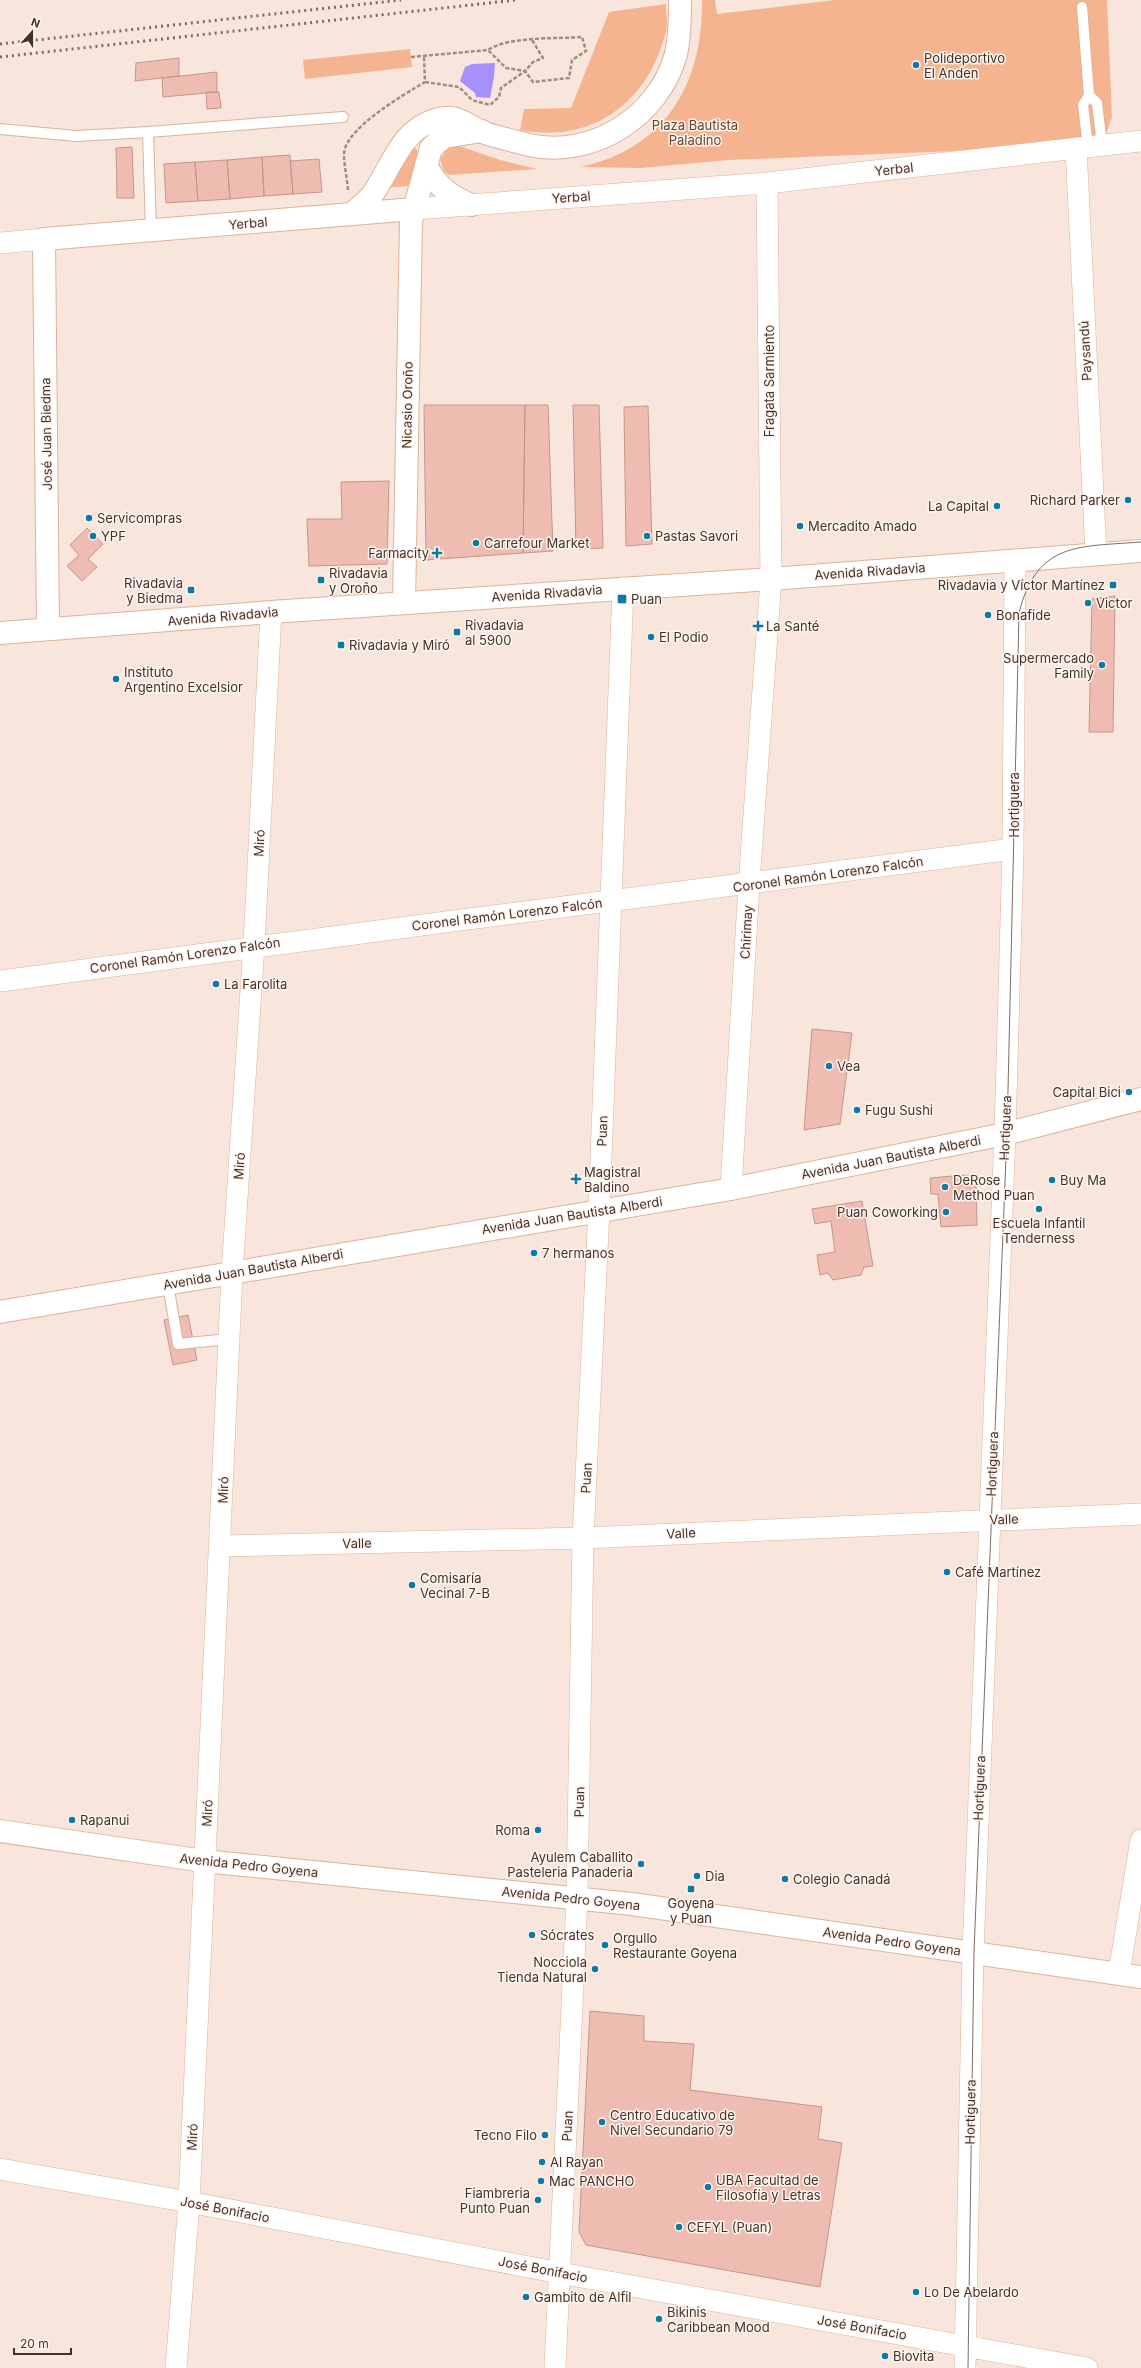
<svg xmlns="http://www.w3.org/2000/svg" width="1141" height="2368" viewBox="0 0 1141 2368" font-family="Inter,sans-serif">
<style>
.green{fill:#f5b48f}
.water{fill:#a590fd}
.building{fill:#efbcb2;stroke:#c6958c}
.lines{fill:none;stroke-linecap:round;stroke-linejoin:round}
.service-casing{stroke:#deb299;stroke-width:12}
.minor-casing{stroke:#deb299;stroke-width:22}
.tertiary-casing{stroke:#deb299;stroke-width:24}
.secondary-casing{stroke:#deb299;stroke-width:24}
.primary-casing{stroke:#deb299;stroke-width:24}
.path{stroke:#9e8d83;stroke-width:2.5;stroke-dasharray:4 2;stroke-linecap:butt}
.service{stroke:#fff;stroke-width:10}
.minor{stroke:#fff;stroke-width:21}
.tertiary{stroke:#fff;stroke-width:22}
.secondary{stroke:#fff;stroke-width:22}
.primary{stroke:#fff;stroke-width:22}
.tram{stroke:#7e6c62;stroke-width:1}
.rail{stroke:#7e6c62;stroke-width:3;stroke-dasharray:2 4;stroke-linecap:butt}
.poi-dot{fill:#0c7ba4;stroke:#fff5f0;stroke-width:1.5}
.labels{text-anchor:middle;dominant-baseline:central;stroke-width:3;stroke-linejoin:round;paint-order:stroke}
.poi-label{font-size:13px;fill:#443329;stroke:#fff5f0;text-anchor:start}
.park-label{font-size:13px;fill:#6b3f23;stroke:#fff5f0}
.street-label{font-size:13px;fill:#443329;stroke:#fff5f0}
</style>
<rect width="100%" height="100%" fill="#f8e6dc"/>
<path class="green" d="M702,0h13l2,14 118,-14h272l5,117 -10,28 -373,15 -89,8 -60,-1c86,-18 123,-84 122,-167z
M666,4c0,8 2,19 0,27 -17,71 -73,113 -146,99l4,-21 47,-1 38,-96z
M410,49l2,18 -107,12 -2,-19z
M457,145l43,15 37,9 -88,6 -5,-4 -4,-11 7,-12z
M412,148h3l4,5 -11,33 -27,2z"/>
<path class="water" d="M495,63l-1,14 -4,21 -14,-1 -1,-4 -15,-12 5,-14 7,-3z"/>
<path class="building" d="M179,58v18l-44,5 1,-18z
M217,72v20l-54,5 -1,-19z
M206,92h13l2,16 -14,1z
M132,147l2,51h-17l-1,-50z
M290,155l3,39 -29,2 -2,-39z
M262,157l2,39 -34,3 -3,-39z
M319,159l3,33 -29,2 -3,-33z
M227,160l3,39 -32,2 -3,-39z
M195,162l3,39 -32,2 -2,-39z
M424,405h101l-2,148 -97,7z
M525,405h23l5,146 -30,2z
M573,405h26l4,143 -27,1z
M648,406l4,138 -26,2 -2,-139z
M389,481l-2,83 -78,2 -2,-47h35l-1,-37z
M87,528l16,16 -15,15 9,8 -15,14 -15,-15 12,-11 -9,-10z
M1115,596l-2,136h-24l3,-133z
M812,1029l40,4 -12,91 -36,6z
M965,1175l7,2 4,5 1,43 -36,2 -3,-33h-7l-1,-16z
M862,1201l11,65 -9,1 -3,8 -28,5 -5,-7 -8,2 -3,-20 18,-3 -4,-31 -16,3 -3,-15z
M188,1315l9,45 -24,5 -9,-45z
M590,2011l54,5v25l50,3 -4,46 132,17 -4,32 24,4 -22,144 -234,-42 -7,-13z"/>
<g class="lines">
<g class="service-casing">
<path id="service" d="M1082,7l7,88 -6,10 5,42
M1089,95l8,8 5,42
M0,129l76,7 72,-4 3,99
M148,132l195,-15
M168,1284l10,60 51,-5"/>
</g>
<g class="minor-casing">
<path id="minor" d="M1076,148l20,406
M414,209l353,-26 374,-42
M0,243l44,-4
M0,981c337,-47 676,-87 1013,-132
M731,1189l18,-305 22,-305 -4,-396
M220,1546l363,-8 558,-24
M1119,1973l22,-133
M0,2169l189,33 371,71 527,95
M176,2368l13,-166 43,-929 22,-328 17,-333
M555,2368l22,-470 6,-360 16,-328 24,-622
M965,2368l8,-416 32,-818 8,-285 2,-289"/>
</g>
<g class="tertiary-casing">
<path id="tertiary" d="M426,165c10,21 24,31 45,40
M351,214c9,-7 19,-14 25,-25 17,-26 26,-59 59,-69 20,-7 30,4 47,12 14,5 32,9 47,13 63,14 130,-28 147,-91 4,-17 4,-36 4,-54
M404,603l7,-382 20,-73 13,-11 38,-6
M48,629l-4,-390 370,-30"/>
</g>
<g class="secondary-casing">
<path id="secondary" d="M0,1831l204,30 428,43 509,73"/>
</g>
<g class="primary-casing">
<path id="primary" d="M0,633l271,-21 500,-33 370,-28
M0,1312l731,-123 274,-55 136,-35"/>
</g>
<path class="path" d="M411,57l77,-7c21,-14 68,-11 94,-13l4,14 -14,9 -3,18 -36,4 -8,-11 8,-9 10,-4 -11,-18
M425,82l34,5 13,13 18,5 9,-8 2,-9 24,-17 -19,-3 -18,-18
M348,190c-1,-12 -4,-25 -4,-36 1,-26 61,-60 81,-72l-1,-26"/>
<use href="#service" class="service"/>
<use href="#minor" class="minor"/>
<use href="#tertiary" class="tertiary"/>
<use href="#secondary" class="secondary"/>
<use href="#primary" class="primary"/>
<path class="tram" d="M968,2368l6,-416 33,-819 12,-520c18,-72 60,-66 122,-71"/>
<path class="rail" d="M0,44l401,-44
M0,57l516,-57"/>
</g>
<g class="poi-dot">
<circle cx="916" cy="65" r="4"/>
<circle cx="1128" cy="500" r="4"/>
<circle cx="997" cy="506" r="4"/>
<circle cx="89" cy="518" r="4"/>
<circle cx="800" cy="526" r="4"/>
<circle cx="93" cy="536" r="4"/>
<circle cx="647" cy="536" r="4"/>
<circle cx="476" cy="543" r="4"/>
<path d="M435 547h4v4h4v4h-4v4h-4v-4h-4v-4h4z"/>
<rect x="317" y="576" width="8" height="8" rx="2"/>
<rect x="1109" y="581" width="8" height="8" rx="2"/>
<rect x="187" y="586" width="8" height="8" rx="2"/>
<rect x="617" y="594" width="10" height="10" rx="2"/>
<circle cx="1088" cy="603" r="4"/>
<circle cx="988" cy="615" r="4"/>
<path d="M756 620h4v4h4v4h-4v4h-4v-4h-4v-4h4z"/>
<rect x="453" y="628" width="8" height="8" rx="2"/>
<circle cx="651" cy="637" r="4"/>
<rect x="337" y="641" width="8" height="8" rx="2"/>
<circle cx="1102" cy="665" r="4"/>
<circle cx="116" cy="679" r="4"/>
<circle cx="216" cy="984" r="4"/>
<circle cx="829" cy="1066" r="4"/>
<circle cx="1129" cy="1092" r="4"/>
<circle cx="857" cy="1110" r="4"/>
<path d="M574 1173h4v4h4v4h-4v4h-4v-4h-4v-4h4z"/>
<circle cx="1052" cy="1180" r="4"/>
<circle cx="945" cy="1187" r="4"/>
<circle cx="1039" cy="1209" r="4"/>
<circle cx="946" cy="1212" r="4"/>
<circle cx="534" cy="1253" r="4"/>
<circle cx="947" cy="1572" r="4"/>
<circle cx="412" cy="1585" r="4"/>
<circle cx="72" cy="1820" r="4"/>
<circle cx="538" cy="1830" r="4"/>
<circle cx="641" cy="1864" r="4"/>
<circle cx="697" cy="1876" r="4"/>
<circle cx="785" cy="1879" r="4"/>
<rect x="687" y="1885" width="8" height="8" rx="2"/>
<circle cx="532" cy="1935" r="4"/>
<circle cx="605" cy="1945" r="4"/>
<circle cx="595" cy="1969" r="4"/>
<circle cx="602" cy="2122" r="4"/>
<circle cx="545" cy="2135" r="4"/>
<circle cx="542" cy="2162" r="4"/>
<circle cx="541" cy="2181" r="4"/>
<circle cx="708" cy="2187" r="4"/>
<circle cx="538" cy="2200" r="4"/>
<circle cx="679" cy="2227" r="4"/>
<circle cx="916" cy="2292" r="4"/>
<circle cx="526" cy="2297" r="4"/>
<circle cx="659" cy="2319" r="4"/>
<circle cx="885" cy="2356" r="4"/>
</g>
<g class="labels">
<g class="poi-label">
<text x="924" y="58">Polideportivo<tspan x="924" dy="15">El Anden</tspan></text>
<text x="1120" y="500" text-anchor="end">Richard Parker</text>
<text x="989" y="506" text-anchor="end">La Capital</text>
<text x="97" y="518">Servicompras</text>
<text x="808" y="526">Mercadito Amado</text>
<text x="101" y="536">YPF</text>
<text x="655" y="536">Pastas Savori</text>
<text x="484" y="543">Carrefour Market</text>
<text x="429" y="553" text-anchor="end">Farmacity</text>
<text x="329" y="573">Rivadavia<tspan x="329" dy="15">y Oroño</tspan></text>
<text x="183" y="583" text-anchor="end">Rivadavia<tspan x="183" dy="15">y Biedma</tspan></text>
<text x="1105" y="585" text-anchor="end">Rivadavia y Víctor Martínez</text>
<text x="631" y="599">Puan</text>
<text x="1096" y="603">Victor</text>
<text x="996" y="615">Bonafide</text>
<text x="465" y="625">Rivadavia<tspan x="465" dy="15">al 5900</tspan></text>
<text x="766" y="626">La Santé</text>
<text x="659" y="637">El Podio</text>
<text x="349" y="645">Rivadavia y Miró</text>
<text x="1094" y="658" text-anchor="end">Supermercado<tspan x="1094" dy="15">Family</tspan></text>
<text x="124" y="672">Instituto<tspan x="124" dy="15">Argentino Excelsior</tspan></text>
<text x="224" y="984">La Farolita</text>
<text x="837" y="1066">Vea</text>
<text x="1121" y="1092" text-anchor="end">Capital Bici</text>
<text x="865" y="1110">Fugu Sushi</text>
<text x="584" y="1172">Magistral<tspan x="584" dy="15">Baldino</tspan></text>
<text x="953" y="1180">DeRose<tspan x="953" dy="15">Method Puan</tspan></text>
<text x="1060" y="1180">Buy Ma</text>
<text x="938" y="1212" text-anchor="end">Puan Coworking</text>
<text x="1039" y="1223" text-anchor="middle">Escuela Infantil<tspan x="1039" dy="15">Tenderness</tspan></text>
<text x="542" y="1253">7 hermanos</text>
<text x="955" y="1572">Café Martínez</text>
<text x="420" y="1578">Comisaría<tspan x="420" dy="15">Vecinal 7-B</tspan></text>
<text x="80" y="1820">Rapanui</text>
<text x="530" y="1830" text-anchor="end">Roma</text>
<text x="633" y="1857" text-anchor="end">Ayulem Caballito<tspan x="633" dy="15">Pasteleria Panaderia</tspan></text>
<text x="705" y="1876">Dia</text>
<text x="793" y="1879">Colegio Canadá</text>
<text x="691" y="1903" text-anchor="middle">Goyena<tspan x="691" dy="15">y Puan</tspan></text>
<text x="540" y="1935">Sócrates</text>
<text x="613" y="1938">Orgullo<tspan x="613" dy="15">Restaurante Goyena</tspan></text>
<text x="587" y="1962" text-anchor="end">Nocciola<tspan x="587" dy="15">Tienda Natural</tspan></text>
<text x="610" y="2115">Centro Educativo de<tspan x="610" dy="15">Nivel Secundario 79</tspan></text>
<text x="537" y="2135" text-anchor="end">Tecno Filo</text>
<text x="550" y="2162">Al Rayan</text>
<text x="716" y="2180">UBA Facultad de<tspan x="716" dy="15">Filosofía y Letras</tspan></text>
<text x="549" y="2181">Mac PANCHO</text>
<text x="530" y="2193" text-anchor="end">Fiambreria<tspan x="530" dy="15">Punto Puan</tspan></text>
<text x="687" y="2227">CEFYL (Puan)</text>
<text x="924" y="2292">Lo De Abelardo</text>
<text x="534" y="2297">Gambito de Alfil</text>
<text x="667" y="2312">Bikinis<tspan x="667" dy="15">Caribbean Mood</tspan></text>
<text x="893" y="2356">Biovita</text>
</g>
<g class="park-label">
<text x="695" y="125">Plaza Bautista<tspan x="695" dy="15">Paladino</tspan></text>
</g>
<g class="street-label">
<text transform="translate(894 169) rotate(-6)">Yerbal</text>
<text transform="translate(571 197) rotate(-4)">Yerbal</text>
<text transform="translate(248 223) rotate(-5)">Yerbal</text>
<text transform="translate(1085 351) rotate(-93)">Paysandú</text>
<text transform="translate(769 381) rotate(-90)">Fragata Sarmiento</text>
<text transform="translate(407 405) rotate(-89)">Nicasio Oroño</text>
<text transform="translate(46 434) rotate(-91)">José Juan Biedma</text>
<text transform="translate(870 571) rotate(-4)">Avenida Rivadavia</text>
<text transform="translate(547 593) rotate(-4)">Avenida Rivadavia</text>
<text transform="translate(223 616) rotate(-5)">Avenida Rivadavia</text>
<text transform="translate(1014 805) rotate(-90)">Hortiguera</text>
<text transform="translate(259 843) rotate(-87)">Miró</text>
<text transform="translate(828 874) rotate(-8)">Coronel Ramón Lorenzo Falcón</text>
<text transform="translate(507 914) rotate(-7)">Coronel Ramón Lorenzo Falcón</text>
<text transform="translate(746 932) rotate(-87)">Chirimay</text>
<text transform="translate(185 955) rotate(-8)">Coronel Ramón Lorenzo Falcón</text>
<text transform="translate(1005 1128) rotate(-88)">Hortiguera</text>
<text transform="translate(602 1131) rotate(-88)">Puan</text>
<text transform="translate(891 1157) rotate(-11)">Avenida Juan Bautista Alberdi</text>
<text transform="translate(239 1166) rotate(-86)">Miró</text>
<text transform="translate(572 1215) rotate(-9)">Avenida Juan Bautista Alberdi</text>
<text transform="translate(253 1269) rotate(-10)">Avenida Juan Bautista Alberdi</text>
<text transform="translate(992 1464) rotate(-88)">Hortiguera</text>
<text transform="translate(586 1478) rotate(-87)">Puan</text>
<text transform="translate(223 1490) rotate(-88)">Miró</text>
<text transform="translate(1004 1519) rotate(-2)">Valle</text>
<text transform="translate(681 1533) rotate(-3)">Valle</text>
<text transform="translate(357 1543) rotate(-1)">Valle</text>
<text transform="translate(979 1788) rotate(-88)">Hortiguera</text>
<text transform="translate(579 1802) rotate(-89)">Puan</text>
<text transform="translate(207 1813) rotate(-87)">Miró</text>
<text transform="translate(249 1865) rotate(6)">Avenida Pedro Goyena</text>
<text transform="translate(571 1898) rotate(6)">Avenida Pedro Goyena</text>
<text transform="translate(892 1941) rotate(8)">Avenida Pedro Goyena</text>
<text transform="translate(970 2112) rotate(-89)">Hortiguera</text>
<text transform="translate(567 2126) rotate(-87)">Puan</text>
<text transform="translate(192 2137) rotate(-87)">Miró</text>
<text transform="translate(225 2209) rotate(11)">José Bonifacio</text>
<text transform="translate(543 2269) rotate(11)">José Bonifacio</text>
<text transform="translate(862 2327) rotate(10)">José Bonifacio</text>
</g>
</g>
<g transform="translate(32 32) rotate(21)" stroke="#fff5f0" stroke-width="3" paint-order="stroke">
<path d="M0-3L7 15L0 10L-7 15Z" fill="#443329"/>
<text y="-6" font-size="11" font-weight="bold" text-anchor="middle" fill="#443329">N</text>
</g>
<path d="M14 2348v6h57v-6" fill="none" stroke="#443329" stroke-width="2"/>
<text x="20" y="2348" font-size="12" fill="#443329" stroke="#fff5f0" stroke-width="3" paint-order="stroke">20 m</text>
</svg>
